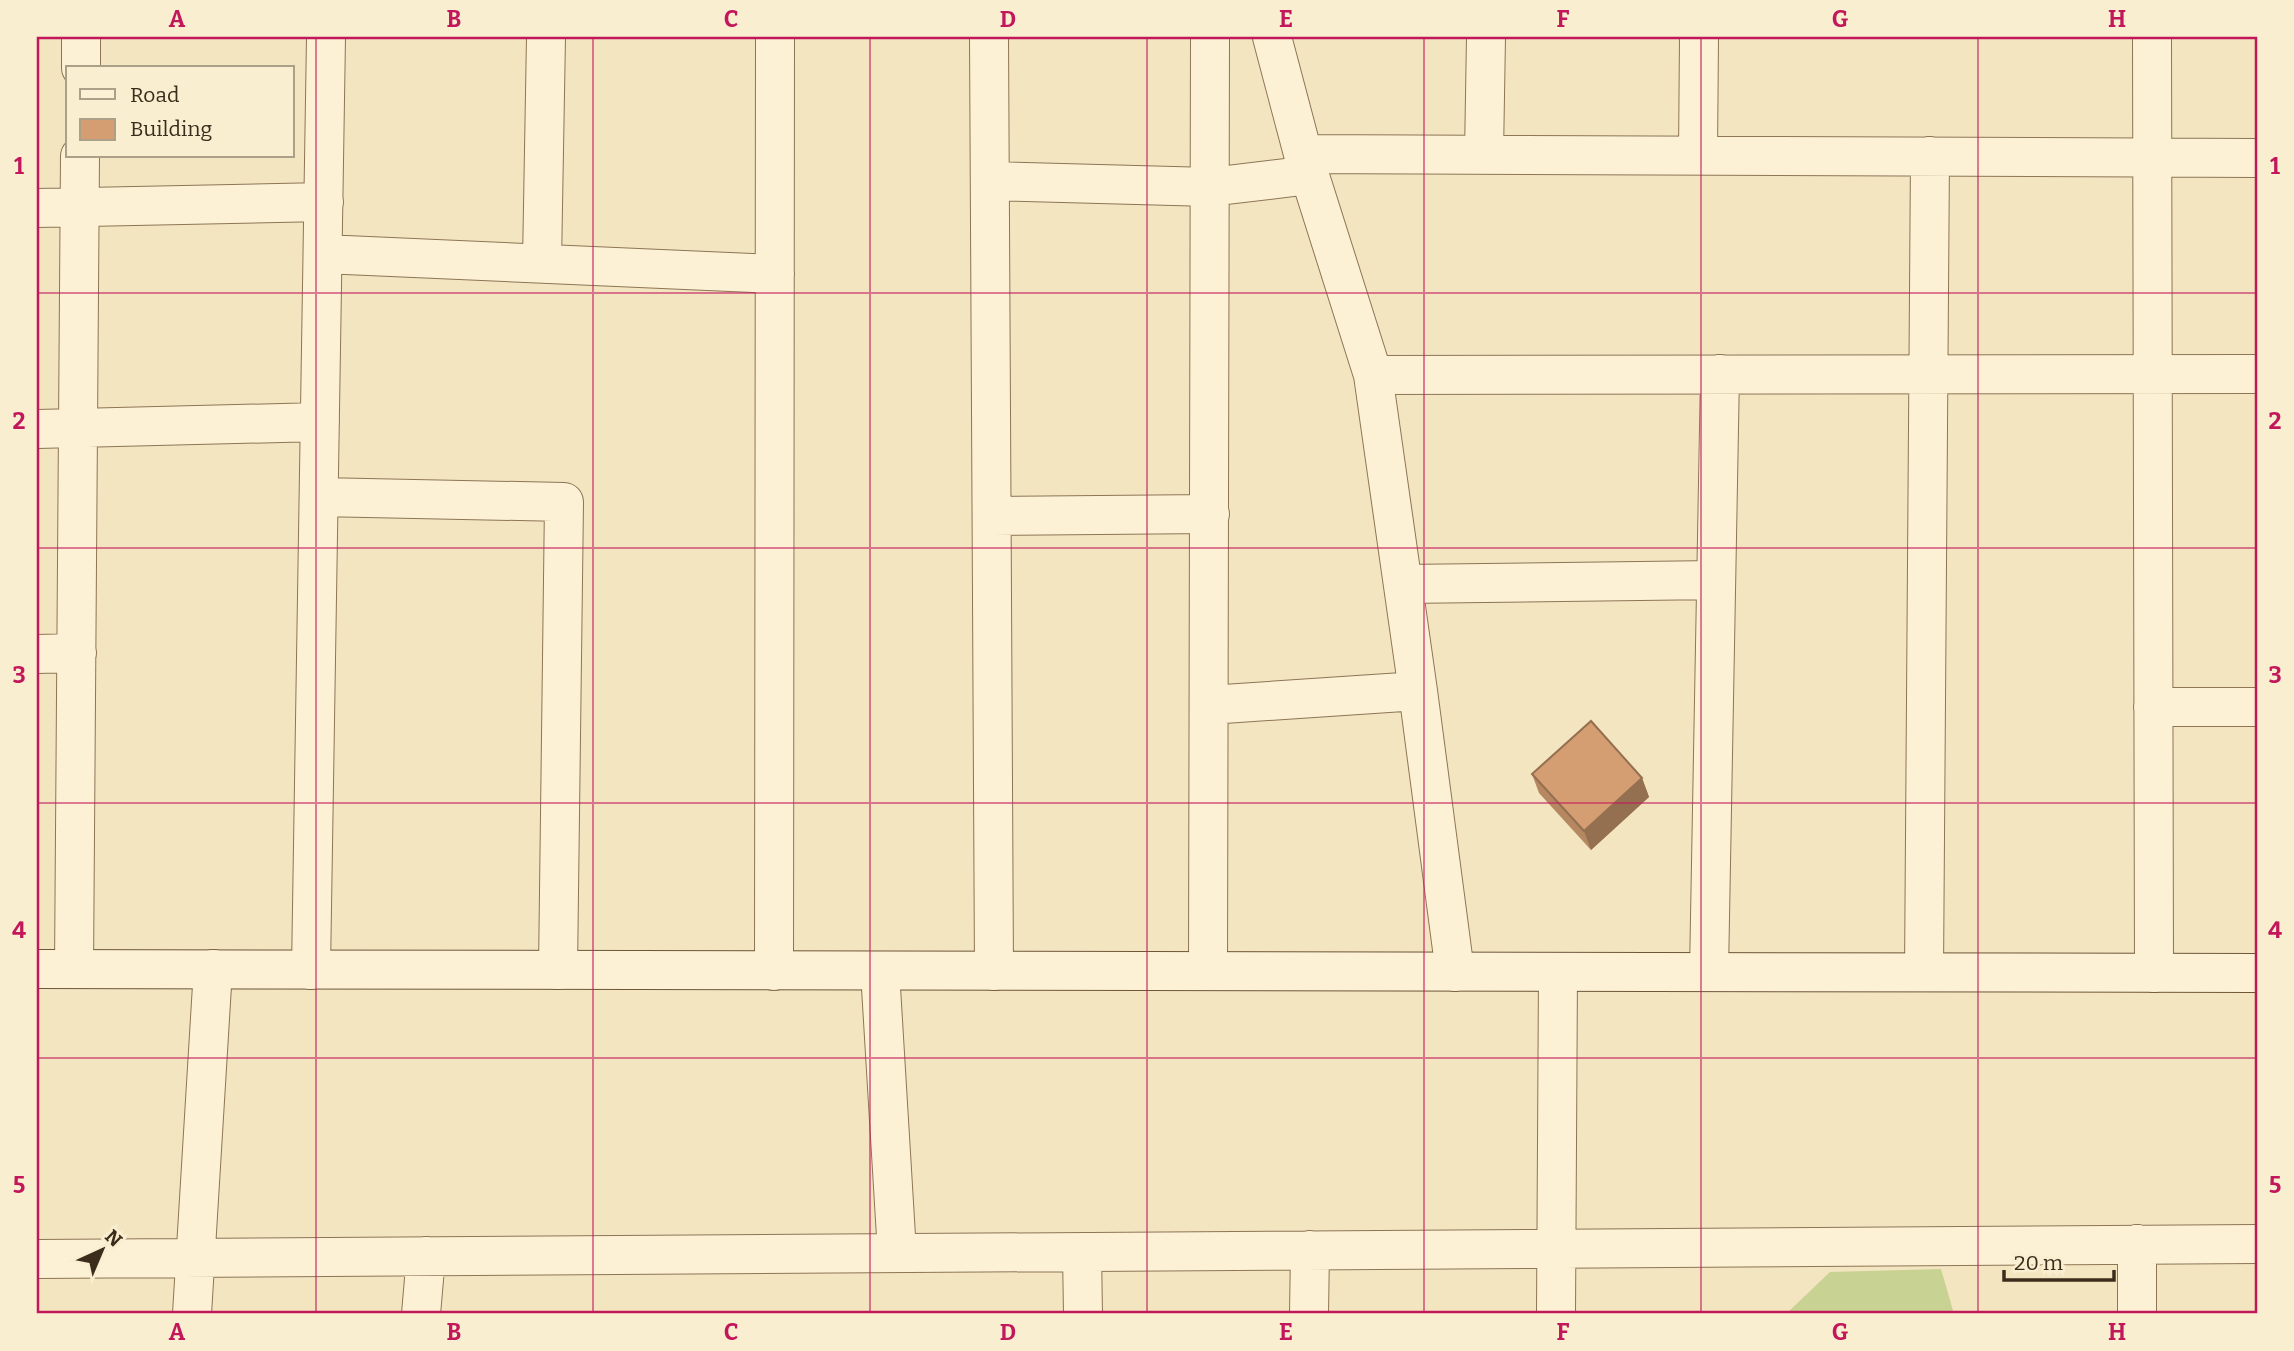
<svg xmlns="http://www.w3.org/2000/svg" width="2294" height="1351" viewBox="0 0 2294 1351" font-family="Bitter,serif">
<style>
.green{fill:#c8d293}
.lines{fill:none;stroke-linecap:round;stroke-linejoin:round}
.street-casing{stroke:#8d7556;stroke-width:40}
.secondary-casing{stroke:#6f5639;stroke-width:40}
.street{stroke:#fcf1d4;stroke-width:38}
.secondary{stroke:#fcf1d4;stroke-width:38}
.wall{fill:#b68862}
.shaded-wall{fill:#946f50}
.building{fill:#d49e72;stroke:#946f50;stroke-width:2}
.grid{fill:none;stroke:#c2185b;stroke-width:2;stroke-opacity:0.55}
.neatline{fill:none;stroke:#c2185b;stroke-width:2.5}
.grid-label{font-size:23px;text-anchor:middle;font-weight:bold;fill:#c2185b}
</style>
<rect width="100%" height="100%" fill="#f2e5c0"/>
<path class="green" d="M1941,1269l13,45h-168l44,-42z"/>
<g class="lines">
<g class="street-casing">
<path id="street" d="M989,37l5,934
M1272,37l31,117 70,221 45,316 37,281
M2152,37l2,936
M81,68v-31
M1303,154l954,4
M1484,154l2,-117
M1698,155l1,-118
M990,181l220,6 100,-12
M37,208l287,-6
M323,254l452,20
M542,263l4,-226
M1373,375l884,-1
M37,429l283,-7
M319,497l245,5 -6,468
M993,516l217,-2
M1403,584l313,-4
M37,654l40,-1
M1209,705l209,-14
M2153,707h104
M74,969l6,-813
M311,970l15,-933
M774,971l1,-934
M880,971l17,282
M1208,971l2,-934
M1709,972l11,-598
M1924,972l6,-816
M2137,1244v70
M1082,1252l1,62
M37,1259l2220,-15
M192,1314l21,-345
M421,1314l5,-58
M1309,1314l1,-64
M1556,1314l2,-342"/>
</g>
<g class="secondary-casing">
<path id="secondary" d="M37,969l2220,4"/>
</g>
<use href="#street" class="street"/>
<use href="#secondary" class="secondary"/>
</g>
<path class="wall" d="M1532,774l110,4 7,19 -58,53 -52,-57z"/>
<path class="shaded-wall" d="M1642,778l7,19 -58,53 -7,-19z"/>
<path class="building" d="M1591,721l51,57 -58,53 -52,-57z"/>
<path class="grid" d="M316,37v1277M593,37v1277M870,37v1277M1147,37v1277M1424,37v1277M1701,37v1277M1978,37v1277M37,293h2220M37,548h2220M37,803h2220M37,1058h2220"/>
<rect width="2294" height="1351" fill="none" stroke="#f9eed0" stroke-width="77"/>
<rect x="66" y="66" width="228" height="91" fill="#f9eed0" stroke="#ada088" stroke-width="2"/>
<rect x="80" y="89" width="35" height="10" fill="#fcf1d4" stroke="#ada088" stroke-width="2"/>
<text x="130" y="102" font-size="21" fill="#3b2c1c">Road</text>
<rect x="80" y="119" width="35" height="21" fill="#d49e72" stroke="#ada088" stroke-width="2"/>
<text x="130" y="136" font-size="21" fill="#3b2c1c">Building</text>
<g transform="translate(102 1250) rotate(44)" stroke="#f9eed0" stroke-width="5" paint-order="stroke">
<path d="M0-5L12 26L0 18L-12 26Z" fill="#3b2c1c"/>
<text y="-10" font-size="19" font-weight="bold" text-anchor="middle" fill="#3b2c1c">N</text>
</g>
<path d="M2004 1270v10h110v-10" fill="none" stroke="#3b2c1c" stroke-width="3.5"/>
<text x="2014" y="1270" font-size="21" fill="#3b2c1c" stroke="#f9eed0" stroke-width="5" paint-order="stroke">20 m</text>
<rect x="38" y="38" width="2218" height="1274" class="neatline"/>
<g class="grid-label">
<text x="177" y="27">A</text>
<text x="454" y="27">B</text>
<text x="731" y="27">C</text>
<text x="1008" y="27">D</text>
<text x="1286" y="27">E</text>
<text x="1563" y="27">F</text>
<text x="1840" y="27">G</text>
<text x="2117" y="27">H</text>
<text x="19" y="174">1</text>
<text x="2275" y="174">1</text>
<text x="19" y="429">2</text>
<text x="2275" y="429">2</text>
<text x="19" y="683">3</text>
<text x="2275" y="683">3</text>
<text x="19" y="938">4</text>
<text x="2275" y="938">4</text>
<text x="19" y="1193">5</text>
<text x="2275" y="1193">5</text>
<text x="177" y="1340">A</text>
<text x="454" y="1340">B</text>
<text x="731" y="1340">C</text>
<text x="1008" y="1340">D</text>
<text x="1286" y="1340">E</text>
<text x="1563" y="1340">F</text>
<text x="1840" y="1340">G</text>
<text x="2117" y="1340">H</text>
</g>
</svg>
